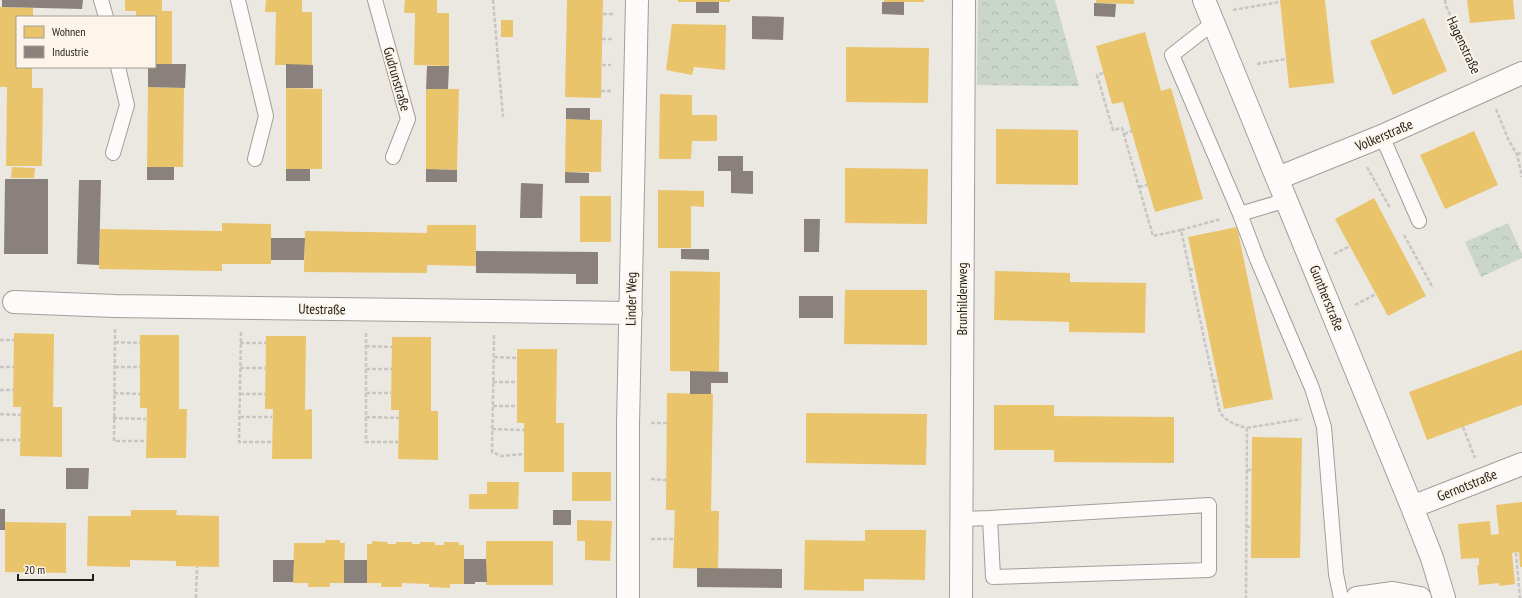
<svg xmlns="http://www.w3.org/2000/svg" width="1522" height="598" viewBox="0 0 1522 598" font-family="'PT Sans Narrow',sans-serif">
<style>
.park{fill:url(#park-crowns)}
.homes{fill:#e9c46a}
.industry{fill:#8a817c}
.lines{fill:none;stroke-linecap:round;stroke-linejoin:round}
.lane-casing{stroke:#a29f9b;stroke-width:16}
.street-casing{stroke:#a29f9b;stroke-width:24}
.path{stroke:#c7c6c4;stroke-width:2.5;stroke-dasharray:4 2;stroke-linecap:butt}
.lane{stroke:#fcfbfa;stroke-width:14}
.street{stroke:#fcfbfa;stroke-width:22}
.labels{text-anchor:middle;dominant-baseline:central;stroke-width:4;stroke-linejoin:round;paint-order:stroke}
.street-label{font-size:14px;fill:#201e1a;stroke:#fdf5ea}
</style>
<defs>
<pattern id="park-crowns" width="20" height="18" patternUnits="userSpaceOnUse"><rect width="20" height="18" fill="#cbd6cb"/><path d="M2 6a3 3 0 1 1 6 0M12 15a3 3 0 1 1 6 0" fill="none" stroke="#aeb7ae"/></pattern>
</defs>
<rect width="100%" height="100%" fill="#ebe7e1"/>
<path class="park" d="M978,0h77l24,86 -102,-1z
M1508,223l14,31v4l-41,19 -16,-35z"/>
<path class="homes" d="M125,0h37v11h10v53h-17v-47h-19v-6h-11z
M266,0h36v12h10v53h-37l1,-53h-11z
M405,0h32v13h12v53l-35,-1 1,-52h-11z
M567,0h36l-2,98 -36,-1z
M678,0h52v2h-52z
M884,0h40v2h-40z
M1096,0h38v4l-38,-1z
M1280,0h45l9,83 -45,5z
M1467,0h46l2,19 -45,4z
M0,7l33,1v9h-16v50h15v21h11l-1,78h-36l1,-79h-7z
M1424,18l23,53 -54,24 -23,-54z
M501,20h12v17h-12z
M672,24l54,1 -1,45 -31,-3 -2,8 -26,-5z
M1145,32l16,59 10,-3 32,111 -48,13 -32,-110 -11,2 -16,-58z
M846,47l83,1 -1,55 -82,-1z
M148,87l36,1 -1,79h-36z
M286,88l36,1v80h-36z
M426,89h33l-2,81 -31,-1z
M660,94l32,1v20h25v26h-25l-1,18h-32z
M566,119l36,1 -1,52h-36z
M996,129l82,1v55l-82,-1z
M1474,131l24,54 -53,24 -25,-54z
M12,167l23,1 -1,10h-23z
M845,168l83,1 -1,55 -82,-1z
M658,190l46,1v16l-13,-1v42h-33z
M580,196h31v46h-31z
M1374,198l52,98 -38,20 -53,-97z
M222,223l49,1v40h-49v7l-123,-2 1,-40 122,2z
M427,225h49v41l-49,-1v8l-123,-1 1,-41 122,2z
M1237,227l36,172 -49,10 -36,-172z
M670,271l50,1 -1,100 -49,-1z
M995,271l75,2v9l76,1 -1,50 -76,-1v-10l-75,-2z
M845,290h82v55l-83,-1z
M14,333l40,1 -1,73h9v50l-42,-1 1,-49h-8z
M140,335h39v74h8l-1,49h-40l1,-50h-7z
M266,336h40l-1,74 7,-1v50h-40l1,-50h-8z
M392,337h39v74h7v49l-40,-1 1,-49h-8z
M517,349h40l-1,74h8v49h-40v-49h-7z
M1522,350v55l-95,35 -18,-48z
M667,393l46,1 -2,117h8l-1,58 -45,-1 2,-58h-9z
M994,405h60v11l120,1v46l-120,-1v-12h-60z
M806,413l121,1 -1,51 -120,-2z
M1252,437l50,1 -2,120h-49z
M572,472h39v29h-39z
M487,482h32l-1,27h-49v-15h18z
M1522,502v65h-2l-1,-15 -7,1 3,31 -16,2v-3l-20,2 -2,-20h2v-7l-18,1 -3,-35 32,-3 1,14 8,-1 -3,-29z
M131,510h46l-1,5 43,1v51l-43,-1v-5l-46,-1v7l-43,-1 1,-50h43z
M577,520l35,1 -2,40 -25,-1v-19h-8z
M5,522l61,1v50l-61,-1z
M865,530h61l-1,50 -61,-1v12l-60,-1 1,-50 60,1z
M325,540h15v3h5l-1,40h-14v4h-22v-4h-15l1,-40h31z
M372,541l16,1 -1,2h9v-2h16v2h8v-2h15v3h9v-3h15v3h5v39h-14v4l-21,-1v-3l-27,-1v4h-21v-4h-14v-39h5z
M486,541h67v44h-67z"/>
<path class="industry" d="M2,0h81l-1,9 -80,-2z
M696,2h23v11h-23z
M882,2h22v13l-22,-1z
M1094,3l22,1 -1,13 -21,-1z
M752,16l32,1 -1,23 -31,-1z
M155,64h31l-1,24 -37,-1v-20h7z
M286,64l27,1v23h-27z
M427,66h22l-1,23h-22z
M566,108h24v12l-24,-1z
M718,156h25v15h10v23l-22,-1v-22h-13z
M147,167h27v13h-27z
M286,169h24v12h-24z
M426,169l31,1v12h-31z
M565,172l24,1v10h-24z
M5,179h43v75h-44z
M79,180h22l-2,85 -22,-1z
M521,183l22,1 -1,34h-22z
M804,219h16l-1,33h-15z
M271,238h34l-1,22h-33z
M681,249h28v11l-28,-1z
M476,251l122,1v32h-22v-10l-100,-1z
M799,296h34v22h-34z
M690,371l38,1v11h-17v11h-21z
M66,468h23l-1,21h-22z
M0,509h5v21h-5z
M553,510h18v15h-18z
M464,559h22l1,23h-12v2h-11z
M273,560h21l-1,22h-20z
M344,560h23v23h-23z
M697,568l85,1v19l-85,-1z"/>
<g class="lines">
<g class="lane-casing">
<path id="lane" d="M101,0l5,17
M238,0l28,116 -11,43
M375,0l33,119 -15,38
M1213,23l-41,32 68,159 17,45 55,129 12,39 12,147 5,24
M1382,136l37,85
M113,153l14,-48 -9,-38
M1240,214l47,-14
M961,519l29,-1 219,-13v65l-216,7 -3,-59"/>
</g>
<g class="street-casing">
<path id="street" d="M1204,0l208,507 20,51 12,40
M1278,178l104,-42 140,-63
M14,302l101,4 516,7
M1412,507l110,-43
M628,598v-174l9,-424
M961,598l3,-598
M1357,598l36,-5 27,5"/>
</g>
<path class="path" d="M493,0l10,117
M1445,0l1,6 29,63
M1233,10l47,-8
M603,14h11
M602,39h11
M1257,64l29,-5
M602,65h9
M1103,73l-6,2 16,55 9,-2 31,108 28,-6 39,183c8,9 15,12 27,15l-1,170
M601,91h10
M1496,109l13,32 8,13 5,23
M1124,134l8,-3
M1517,154l5,-1
M1367,167l23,41
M1139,187l8,-2
M1181,230l40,-11
M1404,235l29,53
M1334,254l16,-8
M1189,270l6,-1
M1355,305l21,-11
M115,329l-1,112h32
M241,332l-2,110h33
M366,333v109h32
M494,335l-2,117 9,4 23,-2
M0,340h14
M115,342l25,1
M240,343h26
M366,346l26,1
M494,357l23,1
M0,367h14
M115,367h25
M240,368h25
M366,369h26
M493,382h24
M1213,382l5,-2
M0,390h14
M114,393l26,1
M366,393h25
M240,394h25
M493,406h24
M0,414l21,1
M240,417h32
M366,417l33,1
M113,418l33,1
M651,423h16
M1463,427l12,31
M1247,428l54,-9
M492,429l32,1
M0,440h21
M1247,470h5
M651,479l15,1
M1246,527h5
M651,539h23
M1516,553l4,45
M196,598l1,-31"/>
<use href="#lane" class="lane"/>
<use href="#street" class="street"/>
</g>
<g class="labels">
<g class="street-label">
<text transform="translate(1464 45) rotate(65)">Hagenstraße</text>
<text transform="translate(397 79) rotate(74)">Gudrunstraße</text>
<text transform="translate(1384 135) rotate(-23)">Volkerstraße</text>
<text transform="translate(1327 298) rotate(68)">Guntherstraße</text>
<text transform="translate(631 299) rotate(-89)">Linder Weg</text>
<text transform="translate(962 299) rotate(-90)">Brunhildenweg</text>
<text transform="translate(322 309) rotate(1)">Utestraße</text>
<text transform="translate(1467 485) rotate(-22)">Gernotstraße</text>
</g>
</g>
<rect x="16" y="16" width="140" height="52" fill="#fdf5ea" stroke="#a59f97"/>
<rect x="24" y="26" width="20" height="12" fill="#e9c46a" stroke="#a59f97"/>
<text x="52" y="36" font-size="12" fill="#201e1a">Wohnen</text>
<rect x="24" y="46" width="20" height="12" fill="#8a817c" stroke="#a59f97"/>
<text x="52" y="56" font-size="12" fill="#201e1a">Industrie</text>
<path d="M18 574v6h75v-6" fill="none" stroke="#201e1a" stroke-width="2"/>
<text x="24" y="574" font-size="12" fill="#201e1a" stroke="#fdf5ea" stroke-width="3" paint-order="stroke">20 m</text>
</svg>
